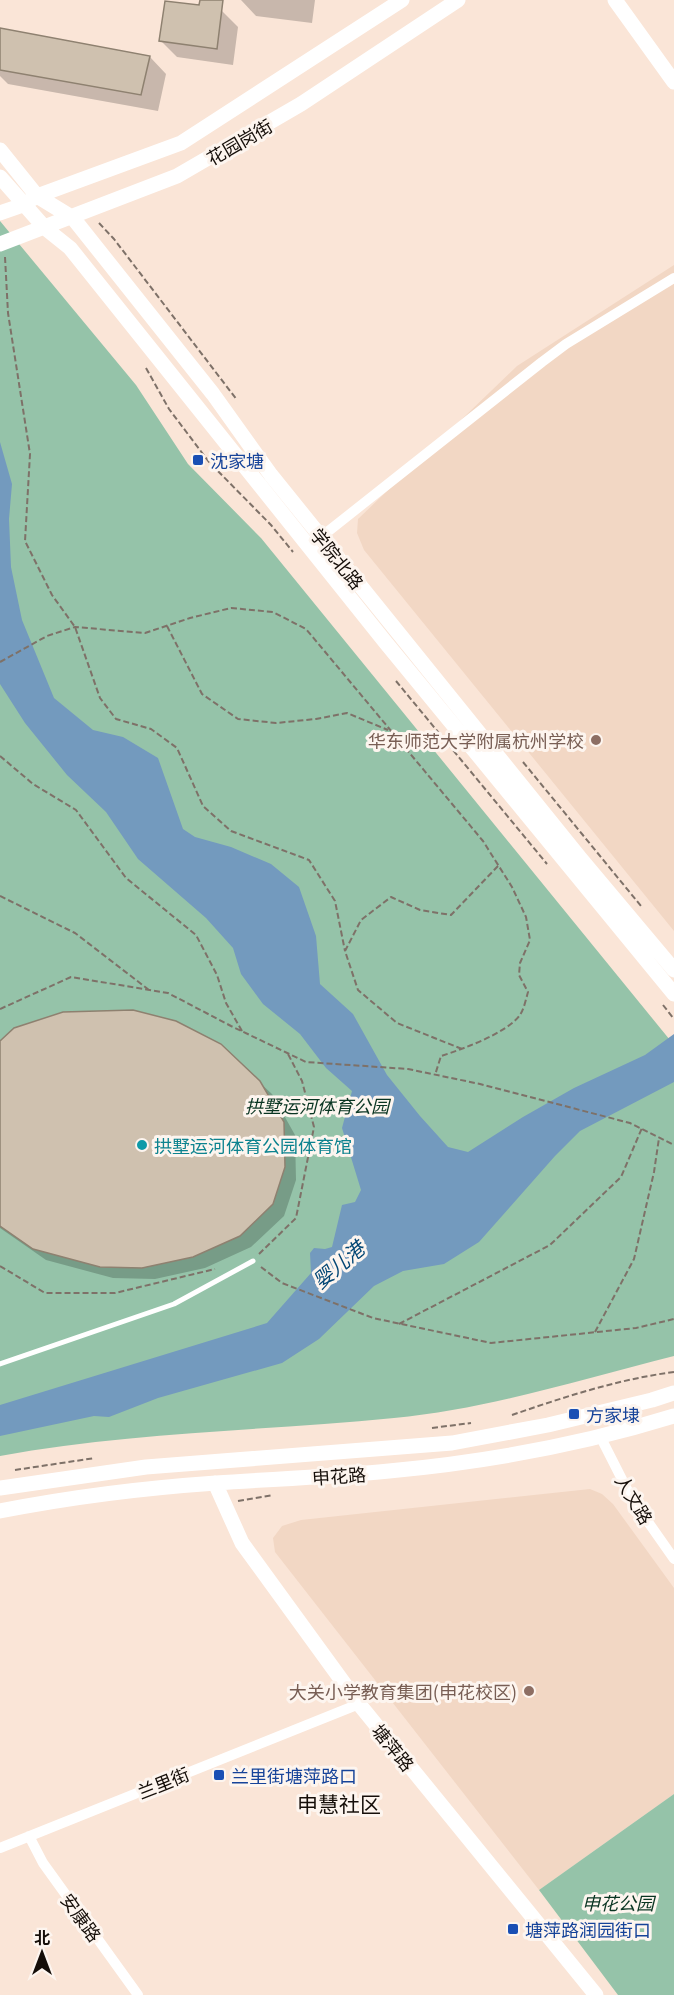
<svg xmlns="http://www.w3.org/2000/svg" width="674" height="1995" viewBox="0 0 674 1995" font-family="Georgia,'Noto Sans SC',serif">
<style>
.built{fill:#f2d7c4}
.green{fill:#95c3a9}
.water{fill:#739abe}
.shadow{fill:#0003}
.building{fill:#cfc1af;stroke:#8e8170;stroke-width:1.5}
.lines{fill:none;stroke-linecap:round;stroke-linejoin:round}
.path{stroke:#7e7168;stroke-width:2;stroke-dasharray:6 3;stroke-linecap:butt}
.lane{stroke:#fff;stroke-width:5}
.street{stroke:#fff;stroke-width:10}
.secondary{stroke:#fff;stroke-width:15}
.transit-dot{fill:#1a4fb4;stroke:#fdf5ef;stroke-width:2}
.education-dot{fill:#8d6e63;stroke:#fdf5ef;stroke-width:2}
.culture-dot{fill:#0f9aa8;stroke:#fdf5ef;stroke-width:2}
.labels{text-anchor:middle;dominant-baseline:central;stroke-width:6;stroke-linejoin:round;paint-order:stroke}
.street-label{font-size:18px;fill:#150e09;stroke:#fdf5ef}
.transit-label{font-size:18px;fill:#164399;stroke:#fdf5ef;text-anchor:start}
.education-label{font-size:18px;fill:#785e54;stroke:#fdf5ef;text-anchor:end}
.park-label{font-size:18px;font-style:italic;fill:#093522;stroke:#fdf5ef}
.culture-label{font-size:18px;fill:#0d838f;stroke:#fdf5ef;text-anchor:start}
.water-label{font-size:20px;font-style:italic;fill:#024674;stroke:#fdf5ef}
.quarter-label{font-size:21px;fill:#150e09;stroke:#fdf5ef}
</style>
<rect width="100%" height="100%" fill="#fae5d7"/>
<path class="built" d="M674,265v666l-310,-381 -7,-17 1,-14 159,-153z
M590,1489l12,5 11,10 61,84v206l-135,96 -264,-338 -2,-14 9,-12 19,-6z"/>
<path class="green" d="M0,221l136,164 52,79 73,74 413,507v311c-92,23 -185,53 -280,62 -131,13 -264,14 -394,38z
M674,1794v201h-56l-79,-105z"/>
<path class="water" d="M0,442l12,42 -3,35 2,48 11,53 32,78 39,32 30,7 35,21 25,71 12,8 36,10 40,17 28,23 17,49 4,48 33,30 34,61 33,41 28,31 20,5 55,-35 51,-29 71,-33 29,-21v48l-94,49 -25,25 -76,86 -35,22 -41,7 -29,15 -55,53 -37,24 -124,35 -49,19 -15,-1 -94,20v-31l267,-82 44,-50 -1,-20 4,-5 11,1 7,-2 10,-42 13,-3 6,-12 -19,-62 10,-37 -26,-23 -26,-34 -37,-30 -22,-30 -8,-26 -27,-30 -68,-59 -32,-47 -39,-37 -42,-52 -25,-39z"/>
<path class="shadow" d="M241,0h74l-3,23 -56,-7z
M221,10l17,17 -5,38 -56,-8 -16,-16z
M0,30l150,27 16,17 -8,37 -150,-27 -8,-8z
M0,1043l259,39 13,12 23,41 1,45 -12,36 -33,31 -46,21 -50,11 -42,-1 -67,-18 -46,-32z"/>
<path class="building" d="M200,0h23l-6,49 -58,-8 6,-40 34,4z
M0,28l150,28 -9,39 -141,-25z
M133,1010l43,11 45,23 39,37 24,41 1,45 -12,37 -33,32 -47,21 -51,11 -42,-1 -67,-18 -33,-23v-185l14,-13 49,-16z"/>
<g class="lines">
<path class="path" d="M99,223l15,16 123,161
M5,257l3,56 22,141 -5,87 27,54 23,32 25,71 16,21 35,10 26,19 26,58 28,25 78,29 26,41 10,50
M146,368l23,41 40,53 62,63 22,27
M167,626l35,68 36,25 38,4 40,-4 31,-6 41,17
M0,662l47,-26 28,-9 70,6 45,-15 41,-10 42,4 33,17 177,212 29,46 14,30 4,23 -10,23 -1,12 9,17c-2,7 -4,17 -8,23 -13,18 -57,34 -79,41l-6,19
M396,681l151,183
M0,756l33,28 43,26 50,68 70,57 21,40 9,28 16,28
M523,762l118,144
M0,896l75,37 74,57
M663,1005l11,14
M0,1009l71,-32 97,16 63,33 75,36 102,7 72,15 150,39 44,22
M462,1049l-65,-26 -39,-33 -13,-39 16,-31 30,-23 29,13 31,5 47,-49
M259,1254l37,-36 18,-91 -12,-46 -14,-27
M0,1266l45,27h70l100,-24
M261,1267l21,16 91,35 118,25 145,-15 38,-9
M399,1324l151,-79 71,-68 21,-49
M595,1332l39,-73 20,-87 5,-34
M512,1415c52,-18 107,-36 162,-43
M432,1428l39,-5
M15,1470l80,-12
M238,1501l35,-6"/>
<path class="lane" d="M0,1364l174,-60 79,-43"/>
<path class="street" d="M321,537l221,-175 24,-18 108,-66
M600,1436l32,63 42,60
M29,1836l14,27 95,132
M0,1848l359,-144"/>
<path class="secondary" d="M615,0l59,82
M0,150l37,46 36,22 140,176 58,81 309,383 94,112
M0,177l45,51 25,20 316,395 288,351
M0,213l23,-8 14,-9 144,-53 221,-143
M0,244l177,-68 124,-72 157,-104
M215,1483l27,60 117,161 237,291
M0,1488l146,-21 306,-24 96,-18 104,-25 22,-7
M0,1511c71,-14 144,-23 216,-28 58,-4 115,-6 173,-12 96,-9 192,-26 285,-55"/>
</g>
<g class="transit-dot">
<rect x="192" y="454" width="12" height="12" rx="3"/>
<rect x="568" y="1408" width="12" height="12" rx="3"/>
<rect x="213" y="1769" width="12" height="12" rx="3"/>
<rect x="507" y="1923" width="12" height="12" rx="3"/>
</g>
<g class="education-dot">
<circle cx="596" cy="740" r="6"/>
<circle cx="529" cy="1691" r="6"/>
</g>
<circle class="culture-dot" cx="142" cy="1145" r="6"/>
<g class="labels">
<g class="street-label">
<text transform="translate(239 141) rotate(-30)">花园岗街</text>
<text transform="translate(338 558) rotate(51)">学院北路</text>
<text transform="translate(339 1475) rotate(-4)">申花路</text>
<text transform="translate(635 1499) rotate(59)">人文路</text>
<text transform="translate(394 1747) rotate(51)">塘萍路</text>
<text transform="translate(163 1782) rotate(-22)">兰里街</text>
<text transform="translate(82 1917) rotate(54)">安康路</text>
</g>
<g class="transit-label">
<text x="210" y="460">沈家塘</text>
<text x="586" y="1414">方家埭</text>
<text x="231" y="1775">兰里街塘萍路口</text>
<text x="525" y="1929">塘萍路润园街口</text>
</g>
<g class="education-label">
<text x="584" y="740">华东师范大学附属杭州学校</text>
<text x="517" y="1691">大关小学教育集团(申花校区)</text>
</g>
<g class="park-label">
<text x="317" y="1105">拱墅运河体育公园</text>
<text x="618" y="1902">申花公园</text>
</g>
<g class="culture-label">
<text x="154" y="1145">拱墅运河体育公园体育馆</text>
</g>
<g class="water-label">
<text transform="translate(338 1264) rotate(-40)">婴儿港</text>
</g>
<g class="quarter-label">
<text x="339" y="1803">申慧社区</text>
</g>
</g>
<g transform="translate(42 1953)" stroke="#fdf5ef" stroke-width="4.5" paint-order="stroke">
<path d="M0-4.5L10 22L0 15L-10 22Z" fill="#150e09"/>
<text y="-9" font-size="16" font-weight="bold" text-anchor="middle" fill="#150e09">北</text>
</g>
</svg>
